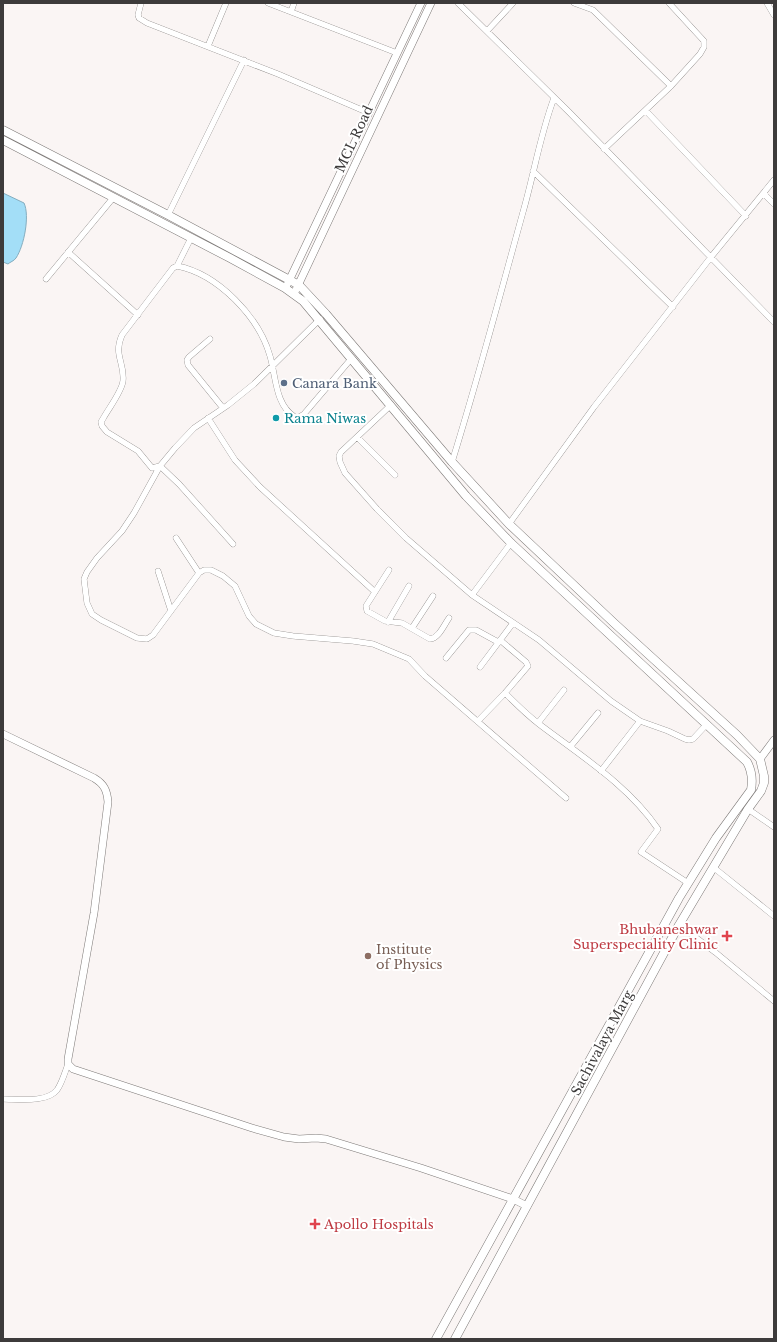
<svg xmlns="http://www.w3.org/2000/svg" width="777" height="1342" viewBox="0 0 777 1342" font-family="'Libre Baskerville',serif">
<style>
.water{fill:#a3def7;stroke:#84adbf}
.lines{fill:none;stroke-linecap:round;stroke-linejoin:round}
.minor-casing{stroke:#7d7977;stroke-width:6}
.tertiary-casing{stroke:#7d7977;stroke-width:8}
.secondary-casing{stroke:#7d7977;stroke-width:9}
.minor{stroke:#fff;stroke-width:5.5}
.tertiary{stroke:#fff;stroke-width:7}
.secondary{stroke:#fff;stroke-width:8}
.service-dot{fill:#5c6f8a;stroke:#fff;stroke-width:1.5}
.culture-dot{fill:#0f9aa8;stroke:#fff;stroke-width:1.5}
.health-dot{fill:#e0444e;stroke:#fff;stroke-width:1.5}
.education-dot{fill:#8d6e63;stroke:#fff;stroke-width:1.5}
.labels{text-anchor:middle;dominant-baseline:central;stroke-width:4;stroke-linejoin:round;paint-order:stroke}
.street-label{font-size:13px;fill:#3d3b3b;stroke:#fff}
.service-label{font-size:13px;fill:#4e5e75;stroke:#fff;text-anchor:start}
.culture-label{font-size:13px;fill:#0d838f;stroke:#fff;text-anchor:start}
.health-label{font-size:13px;fill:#be3a42;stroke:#fff;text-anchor:end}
.education-label{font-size:13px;fill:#785e54;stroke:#fff;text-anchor:start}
</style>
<rect width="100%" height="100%" fill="#faf5f4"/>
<path class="water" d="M3,193l21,10c6,13 0,43 -8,55 -2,3 -6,4 -8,6l-5,-2z"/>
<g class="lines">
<g class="minor-casing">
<path id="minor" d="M141,3l-3,12 1,3 8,5 131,51 91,39
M268,3l129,50
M458,3l111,109 205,210
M574,3l19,7 78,76
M767,3l7,12
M291,12l3,-9
M487,31l26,-28
M208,46l18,-43
M646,111l100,105
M604,149l67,-63 29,-32 4,-7v-6l-35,-38
M533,171l140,136
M764,194l10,10
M168,215l76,-155
M68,252l70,63
M177,266l14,-28
M46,279l67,-81
M320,319l-66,65 -26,21 -34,23 -19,20 -15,18 -26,47 -12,18 -25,27 -10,14 -3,7 3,24 5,11 9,6 36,18 10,1 6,-4 46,-62 5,-3h7l12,6 12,10 14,30 7,8 18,9 19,3 60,5 20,3 36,15 16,17 141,122
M210,339l-21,18 -2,3 1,5 35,43
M391,405l-50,47 -2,4 1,6 5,11 32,36 29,29 66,57 67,45 72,61 29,20 28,10 17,8 4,1 4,-1 14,-15
M208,418l27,42 25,27 115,105
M357,437l38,38
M452,462c26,-83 48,-167 71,-250 11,-38 17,-77 31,-114
M509,524l85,-117 117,-150 63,-77
M176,538l23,35
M233,544l-54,-60 -19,-18 -8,2 -14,-17 -31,-19 -5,-6 -1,-4 3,-5c5,-9 18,-26 19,-36 2,-18 -10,-26 -1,-46l51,-67 4,-2c41,8 82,51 93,90 6,20 5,49 25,61h4l5,-3 47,-55
M389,570l-23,36 1,5 18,10 17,2 28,16c9,-1 14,-14 19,-21
M158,571l13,40
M472,595l39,-52
M388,622l21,-36
M412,628l21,-32
M446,658l23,-28h7l22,12
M480,667l33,-44
M505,693c11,11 22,22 34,31 42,32 89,61 119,105l-17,23 47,31
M478,721l27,-28 23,-27 -2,-4 -26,-22
M538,723l26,-33
M570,747l28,-34
M601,771l39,-50
M748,809l26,18
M713,867l61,49
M679,925l36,27 59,49
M3,1099c15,0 44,4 54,-9 5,-7 8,-18 11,-26"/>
</g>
<g class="tertiary-casing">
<path id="tertiary" d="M287,285l134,-282
M294,294l137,-291
M3,734l91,44c10,6 13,12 14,24l-14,111 -26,146v5l5,5 179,59 32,9 15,2 17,-1 10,1 95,29 92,31 14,7
M760,759l14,-19"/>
</g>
<g class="secondary-casing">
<path id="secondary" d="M3,130l165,85 131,70 27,29 126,148 57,62 105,99 123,112 23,24 4,17v7l-3,8 -13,18 -69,116 -224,414
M3,140l227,118 55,30 18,13 163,195 45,47 236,219c5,9 6,17 4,28l-35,48 -37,60 -243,441"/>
</g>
<use href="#minor" class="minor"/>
<use href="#tertiary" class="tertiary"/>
<use href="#secondary" class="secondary"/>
</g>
<circle class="service-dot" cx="284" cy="383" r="4"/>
<circle class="culture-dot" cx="276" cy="418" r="4"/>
<g class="health-dot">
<path d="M725 930h4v4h4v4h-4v4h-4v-4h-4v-4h4z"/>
<path d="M313 1218h4v4h4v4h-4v4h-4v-4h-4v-4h4z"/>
</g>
<circle class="education-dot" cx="368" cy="956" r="4"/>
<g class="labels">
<g class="street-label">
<text transform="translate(354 139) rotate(-65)">MCL Road</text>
<text transform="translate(602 1043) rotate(-62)">Sachivalaya Marg</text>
</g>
<g class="service-label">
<text x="292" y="383">Canara Bank</text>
</g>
<g class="culture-label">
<text x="284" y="418">Rama Niwas</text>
</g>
<g class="health-label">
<text x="718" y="929">Bhubaneshwar<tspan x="718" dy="15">Superspeciality Clinic</tspan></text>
<text x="324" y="1224" text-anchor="start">Apollo Hospitals</text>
</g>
<g class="education-label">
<text x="376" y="949">Institute<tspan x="376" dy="15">of Physics</tspan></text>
</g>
</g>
<rect width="777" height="1342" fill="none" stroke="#3d3b3b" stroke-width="8"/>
</svg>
